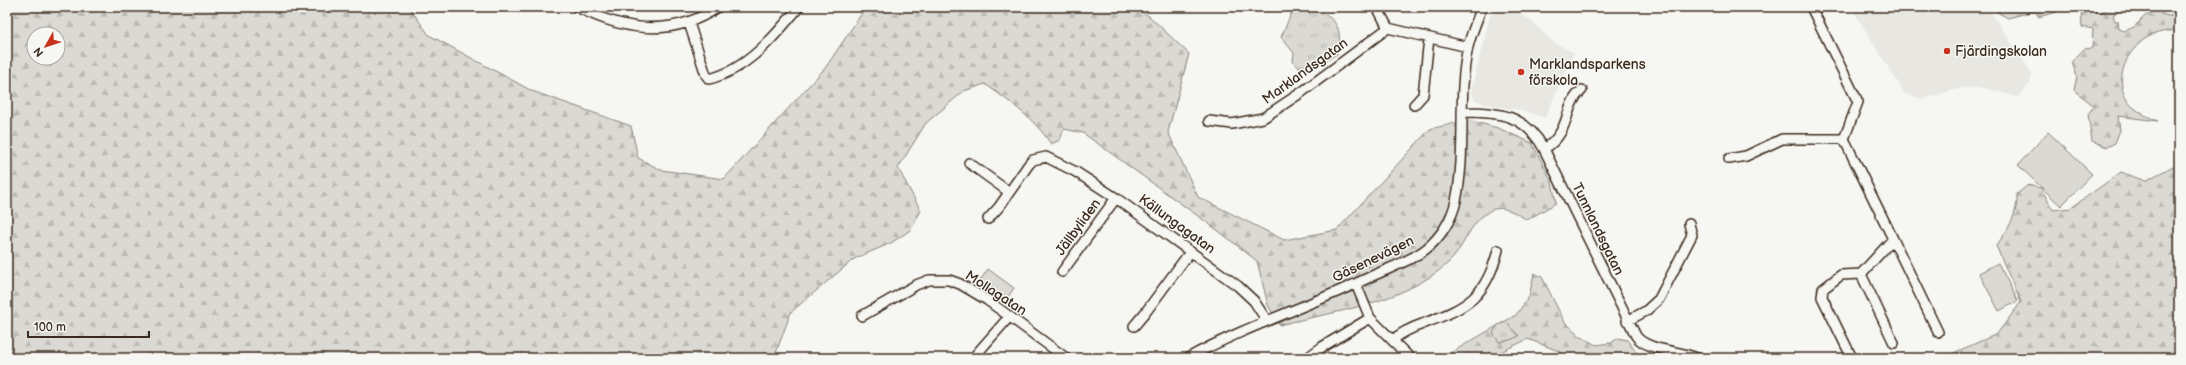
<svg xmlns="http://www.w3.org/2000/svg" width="2186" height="365" viewBox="0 0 2186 365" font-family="'Balsamiq Sans',sans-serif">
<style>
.built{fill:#e8e7e2}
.forest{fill:url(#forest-firs);stroke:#8a8278;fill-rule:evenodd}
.park{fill:url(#park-tufts);stroke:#8a8278}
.pitch{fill:#dad9d3;stroke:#8a8278}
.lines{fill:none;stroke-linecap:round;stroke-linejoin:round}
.street-casing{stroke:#3b2a1e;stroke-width:12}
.street{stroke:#f6f6f2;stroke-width:9}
.poi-dot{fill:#c8321e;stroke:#f6f6f2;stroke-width:1.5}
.labels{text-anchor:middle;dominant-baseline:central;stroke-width:3;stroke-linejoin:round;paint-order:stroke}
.poi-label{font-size:14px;fill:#3b2a1e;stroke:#f6f6f2;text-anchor:start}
.street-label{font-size:14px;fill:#3b2a1e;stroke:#f6f6f2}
</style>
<defs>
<pattern id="forest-firs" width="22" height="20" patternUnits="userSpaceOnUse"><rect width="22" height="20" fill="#dad9d3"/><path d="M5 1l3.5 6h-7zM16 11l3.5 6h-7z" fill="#bcbab5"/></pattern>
<pattern id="park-tufts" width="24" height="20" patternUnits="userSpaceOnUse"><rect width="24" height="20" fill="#dad9d3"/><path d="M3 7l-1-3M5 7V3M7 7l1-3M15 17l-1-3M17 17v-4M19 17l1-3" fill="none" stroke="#bcbab5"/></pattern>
</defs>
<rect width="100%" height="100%" fill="#f6f6f2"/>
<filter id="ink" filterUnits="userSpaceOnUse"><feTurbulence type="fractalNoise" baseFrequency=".025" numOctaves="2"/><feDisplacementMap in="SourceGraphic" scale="8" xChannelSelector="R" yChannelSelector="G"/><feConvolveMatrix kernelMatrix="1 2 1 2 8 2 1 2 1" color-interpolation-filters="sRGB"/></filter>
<g filter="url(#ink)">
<path class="built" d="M1507,7l22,12 24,23 21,11 -29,65 -17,-6 -43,-8 -10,-4 -4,-9 19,-75z
M1851,7h136l45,66 -2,10 -12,14 -33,-9h-24l-38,11 -18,-5z"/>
<path class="forest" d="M7,7h402l20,28 103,56 99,35 7,32 23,12 63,9 102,-112 40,-60h266l17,9 40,38 -21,78 30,65 86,43 53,-10 93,-101 38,-9 30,8 34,15 20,39 4,21 -29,17c-11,-7 -26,-17 -39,-8 -20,12 -24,38 -41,52 -46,40 -111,47 -168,61l-11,-20 -11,-44 -37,-29 -137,-99 -19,-4 -4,11 -9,4c-17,-26 -41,-42 -66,-60l-21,7 -38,32 -28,45 23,43 -12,20 -18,12 -37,16 -63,53 -17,46h-767zM34,34h24v24h-24z
M1995,7h78l-34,10 -4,-6 -27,7 -11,-6z
M2076,7h20l-1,3 4,3 13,-6h13l-12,8 2,6h3l1,8 6,2 9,-4 20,-20h11l-4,7 8,2 10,-1v15c-7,1 -15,1 -21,3 -30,8 -51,52 -24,75 7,6 17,10 24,13l-40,-5 2,14 -5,13 -8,4 -15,-6 -4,-27 6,-8 -20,-16 3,-13 -5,-16 12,-12 8,-1 1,-19 -11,-2 -1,-16z
M2177,164l2,1v193h-237l55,-24 24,-32 -25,-56c12,-16 22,-32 21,-52l11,-9 13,3 12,22 18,-2 50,-36 24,9z
M1534,273l8,4 22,44 16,15 16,9 15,-2 7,-5 9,2 14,18h-72l-8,-6 -33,-13 -40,19h-42l-1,-2 71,-41 13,-18z"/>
<path class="park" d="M1301,8c29,4 45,15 36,46 -13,9 -24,13 -39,13l-5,-6 1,-8 -13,-16 11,-25z
M988,269l26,19 -9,13 -26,-19z
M1506,322l13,14 -9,4 -11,2 -6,-9 5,-8z"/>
<path class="pitch" d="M2048,132l44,42 -31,32 -43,-41z
M1998,263l20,38 -19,10 -20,-38z"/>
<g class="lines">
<g class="street-casing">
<path id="street" d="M577,7c47,24 96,31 141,0
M1377,7l11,21 80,19
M1811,7l47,95 -14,37 49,100 -32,35 -20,1 -18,14 -1,8 30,61
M689,23l17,52 3,4c38,-9 67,-44 90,-72
M1414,105l9,-10 6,-57
M1463,112c36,0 62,2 81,37l92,187c11,15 43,14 61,22
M1209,121l23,3 31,-6 39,-26 86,-64
M1544,149c28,-17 19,-44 38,-59
M1729,159l17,-3 36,-17h62
M969,163l40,29
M988,219l11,-12 30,-43 4,-4 13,-3 30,15 40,26 122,88 16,15 13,20
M1893,239l45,93
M1062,272l54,-74
M1861,274l33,69
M1356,284l14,34 40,40
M862,316l54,-31 13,-5h20l11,4 27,16 79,58
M1627,321l19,-10 13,-12 33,-64 -3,-11
M1134,326l11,-13 45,-61
M1393,340c8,-8 21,-13 32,-17 43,-16 61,-26 73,-73
M973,358l36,-41
M1188,358c58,-32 122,-52 182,-81 19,-9 39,-15 56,-28 15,-12 26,-30 30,-48 11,-51 1,-104 12,-154 3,-13 9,-27 14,-40
M1307,358l15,-11 48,-29"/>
</g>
<use href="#street" class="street"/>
</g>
</g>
<g class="poi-dot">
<circle cx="1947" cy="51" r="4"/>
<circle cx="1521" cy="72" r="4"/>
</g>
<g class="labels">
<g class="poi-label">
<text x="1955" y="51">Fjärdingskolan</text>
<text x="1529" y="64">Marklandsparkens<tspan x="1529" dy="16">förskola</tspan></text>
</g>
<g class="street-label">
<text transform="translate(1305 71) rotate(-36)">Marklandsgatan</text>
<text transform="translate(1177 224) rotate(36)">Källungagatan</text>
<text transform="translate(1078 227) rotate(-54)">Jällbyliden</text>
<text transform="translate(1598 229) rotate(64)">Tunnlandsgatan</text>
<text transform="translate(1373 259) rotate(-26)">Gäsenevägen</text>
<text transform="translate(996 293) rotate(33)">Mollagatan</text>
</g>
</g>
<rect width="2186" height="365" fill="none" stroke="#f6f6f2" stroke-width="24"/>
<rect x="12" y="12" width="2162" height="341" fill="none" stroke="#3b2a1e" stroke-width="1.5" filter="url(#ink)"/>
<g transform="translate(46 46) rotate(231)"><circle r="19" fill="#f6f6f2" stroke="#aba49d"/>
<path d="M0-3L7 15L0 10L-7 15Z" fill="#c8321e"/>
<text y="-6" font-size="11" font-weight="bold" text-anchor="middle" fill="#3b2a1e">N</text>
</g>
<path d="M28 331v6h121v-6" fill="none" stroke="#3b2a1e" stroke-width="2"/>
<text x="34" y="331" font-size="12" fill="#3b2a1e" stroke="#f6f6f2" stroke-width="3" paint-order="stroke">100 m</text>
</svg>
